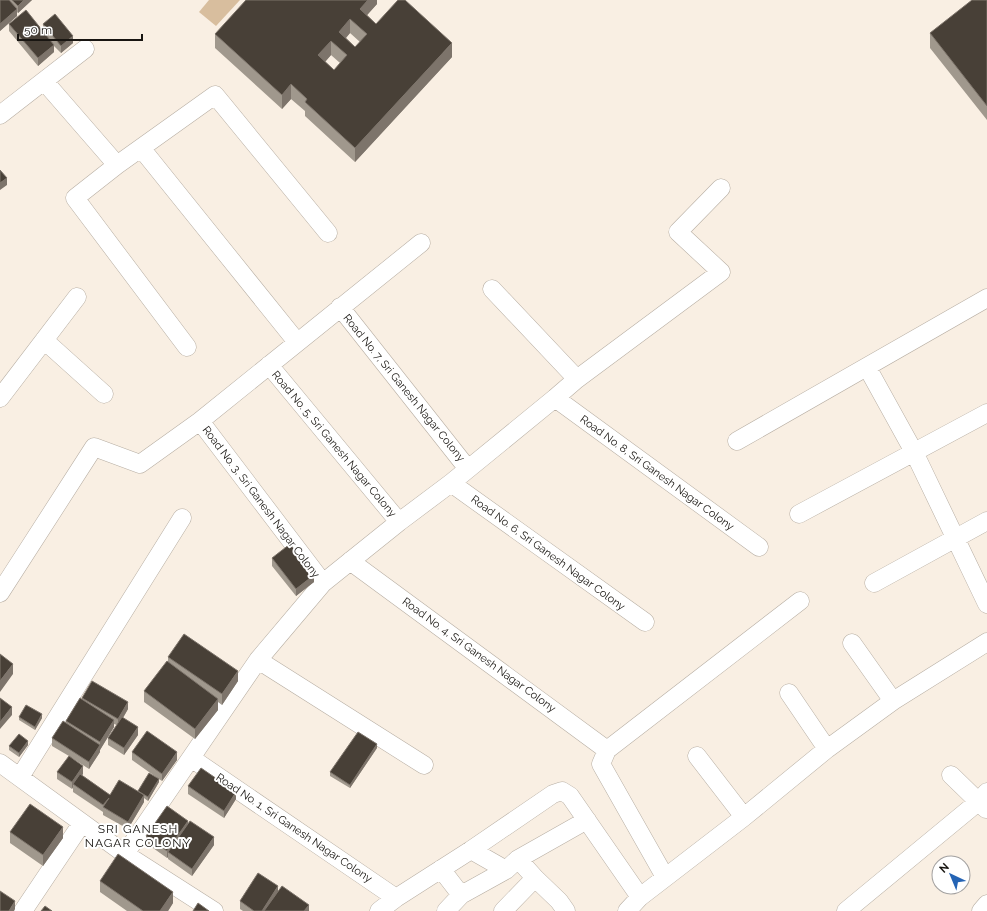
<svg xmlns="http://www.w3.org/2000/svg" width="987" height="911" viewBox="0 0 987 911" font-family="Raleway,sans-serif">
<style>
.green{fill:#d8be9e}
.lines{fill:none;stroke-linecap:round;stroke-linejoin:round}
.minor-casing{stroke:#b7aea3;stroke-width:19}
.minor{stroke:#fff;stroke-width:18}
.wall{fill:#a0988d;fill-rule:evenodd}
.shaded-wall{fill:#7d746b}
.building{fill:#484037;stroke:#7d746b;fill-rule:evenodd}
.labels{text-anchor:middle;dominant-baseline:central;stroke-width:4;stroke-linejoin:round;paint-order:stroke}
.street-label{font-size:11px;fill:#181511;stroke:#fff}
.neighbourhood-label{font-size:12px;letter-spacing:1px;fill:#181511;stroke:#fff}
</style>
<rect width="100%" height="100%" fill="#f9efe3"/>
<path class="green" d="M209,0h31l-24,26 -17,-14z"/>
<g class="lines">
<g class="minor-casing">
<path id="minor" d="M44,81l73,84
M0,115l85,-66
M141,148l156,194
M340,307l128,162
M44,340l60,54
M187,347l-112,-149 42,-33 98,-70 113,138
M269,365l130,157
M867,367l47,85 73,152
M577,379l144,-107 -43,-40 43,-44
M0,398l77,-101
M555,398l204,149
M200,421l123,162
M737,441l250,-143
M451,483l194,139
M799,514l188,-101
M350,561l257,189
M874,583l113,-62
M0,593l94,-146 46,17 60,-43 221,-178
M852,643l41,58
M258,660l166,105
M789,693l38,56
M697,756l47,61
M191,758l205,140
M0,763l125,91 89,57
M951,775l35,34
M20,777l162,-259
M471,850l35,20
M125,854l133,-194 65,-77 76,-61 52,-39 104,-85 22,-19 -85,-90
M518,859l17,19 24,23 7,10
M441,869l20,26
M665,877l-64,-113 6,-14 193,-149
M23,911l59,-88
M379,911l17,-13 75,-48 82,-56 9,-3 8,5 70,101
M446,911l15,-16 45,-25 12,-11 69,-39
M503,911l32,-33
M627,911l13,-14 104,-80 83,-68 66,-48 94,-59
M846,911l132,-109 9,-10
M981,911l6,-7"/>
</g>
<use href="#minor" class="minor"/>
</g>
<path class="wall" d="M0,0h32l-14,13 -1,-1v4l-17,15z
M377,0v4l-10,11 9,9 76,33 -97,105 -50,-46v-5l-14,-12 -9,10 -67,-61v-14zM350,33l10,9 -5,5 -9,-9zM331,55l9,8 -6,7 -9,-8z
M987,0v120l-57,-72v-15z
M9,24l34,6v-6l30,19 -12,10 -7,-7v6l-16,14 -29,-35z
M272,558l42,24 -18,14 -24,-30z
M168,657l70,24 -16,24 -4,-3v8l-23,29 -51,-37v-11l24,-29z
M82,698l46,11 -5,9 15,17 -14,20 -16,-10v-7l9,-13 -3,-1v3l-14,23v2l-11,17 -17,-11 11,16 -1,1 28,20 28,-4 18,-14 -24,-17v-8l45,8 -15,21 -3,-2v3l-11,19 -4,-3v4l-16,27 -25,-14v-3l-30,-20v-5l-1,2 -15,-10v-7l12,-16 -17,-10v-8l14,-15v-2l16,-22z
M19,717l23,1 -7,12 -16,-10z
M28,745l-9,12 -10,-7v-4z
M377,748l-27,40 -20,-12v-4z
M188,786l48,13 -12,19 -36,-24z
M188,823l26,22 -22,31 -24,-17v-2l-1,1 -21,-15v-7z
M10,832l53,6 -20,28 -33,-23z
M100,881l73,22 -5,8h-41l-27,-19z
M278,891l31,20h-66l-3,-2v-8z"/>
<path class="shaded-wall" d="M24,0h8l-14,13v-7z
M368,0h9v4l-17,19v-14z
M17,9v7l-17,15v-7z
M350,19v14l-11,13v-14z
M73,36v7l-12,10v-7z
M331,41v14l-13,15v-15z
M452,43v14l-97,105v-14z
M54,45v7l-16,14v-8z
M291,84v15l-9,10v-14z
M7,178v7l-7,5v-7z
M314,575v7l-18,14v-7z
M13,664v10l-13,18v-11z
M238,671v10l-16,24v-11z
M218,699v11l-23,29v-10z
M128,702v7l-10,17v-7z
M12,707v8l-12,14v-7z
M42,714v4l-7,12v-3z
M114,720v7l-14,23v2l-11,17v-7l11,-17v-3z
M138,727v8l-14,20v-7z
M28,741v4l-9,12v-4z
M377,744v4l-27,40v-3z
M177,752v8l-15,21v-7z
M83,766v8l-9,11 -1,-1v3l-1,2v-7z
M159,779v3l-11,19v-4z
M236,792v7l-12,19v-7z
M144,795v7l-16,27v-7z
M188,821v7l-20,24v5l-1,1v-7z
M63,827v11l-20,28v-11z
M214,837v8l-22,31v-7z
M278,886v8l-11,17h-5z
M173,892v11l-5,8h-8z
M15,901v8l-1,2h-5z
M309,905v6h-5z"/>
<path class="building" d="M0,0h9l8,9 -17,15z
M12,0h12l-6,6z
M246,0h122l-8,9 16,15 22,-24h7l47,43 -97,105 -50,-46 2,-3 -16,-15 -9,11 -67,-61zM350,19l17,15 -12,13 -16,-15zM331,41l16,14 -13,15 -16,-15z
M972,0h15v106l-57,-73z
M26,10l28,35 -16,13 -29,-34z
M55,14l18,22 -12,10 -18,-22z
M0,170l7,8 -7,5z
M290,544l24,31 -18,14 -24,-31z
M184,634l54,37 -16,23 -54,-37z
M0,654l13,10 -13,17z
M167,661l51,38 -23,30 -51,-38z
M92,681l36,21 -10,17 -36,-21z
M0,698l12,9 -12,15z
M80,698l34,22 -14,22 -34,-21z
M26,705l16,9 -7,13 -16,-10z
M122,717l16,10 -14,21 -16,-10z
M63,721l37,24 -11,17 -37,-24z
M147,731l30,21 -15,22 -30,-22z
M358,732l19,12 -27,41 -20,-13z
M19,734l9,7 -9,12 -10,-7z
M69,756l14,10 -11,16 -15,-10z
M201,768l35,24 -12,19 -36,-25z
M149,773l10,6 -11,18 -10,-6z
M80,774l30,21 9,-15 25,15 -16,27 -25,-15 6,-9 -6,7 -30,-21z
M30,804l33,23 -20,28 -33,-23z
M167,806l21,15 -21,30 -21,-15z
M190,821l24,16 -22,32 -24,-17z
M118,854l55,38 -13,19h-17l-43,-30z
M258,873l20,13 -16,25h-8l-14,-10z
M282,886l27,19 -5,6h-40z
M0,891l15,10 -6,10h-9z
M198,903l11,8h-16z
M45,906l7,5h-11z"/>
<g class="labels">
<g class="street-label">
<text transform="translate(404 388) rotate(51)">Road No. 7, Sri Ganesh Nagar Colony</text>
<text transform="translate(334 444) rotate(50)">Road No. 5, Sri Ganesh Nagar Colony</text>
<text transform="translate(657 473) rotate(36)">Road No. 8, Sri Ganesh Nagar Colony</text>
<text transform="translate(261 502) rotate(53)">Road No. 3, Sri Ganesh Nagar Colony</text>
<text transform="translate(548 553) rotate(36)">Road No. 6, Sri Ganesh Nagar Colony</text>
<text transform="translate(479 655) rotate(36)">Road No. 4, Sri Ganesh Nagar Colony</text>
<text transform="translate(294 828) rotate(34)">Road No. 1, Sri Ganesh Nagar Colony</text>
</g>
<g class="neighbourhood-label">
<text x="138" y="829">SRI GANESH<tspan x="138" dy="14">NAGAR COLONY</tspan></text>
</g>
</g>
<g transform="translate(951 875) rotate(316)"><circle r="19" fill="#ffffff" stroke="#a3a1a0"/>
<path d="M0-3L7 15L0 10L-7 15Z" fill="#2564b5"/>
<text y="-6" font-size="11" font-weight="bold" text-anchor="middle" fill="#181511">N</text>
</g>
<path d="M18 34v6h124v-6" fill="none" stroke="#181511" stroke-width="2"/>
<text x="24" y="34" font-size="12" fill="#181511" stroke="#ffffff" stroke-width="3" paint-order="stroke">50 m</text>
</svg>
